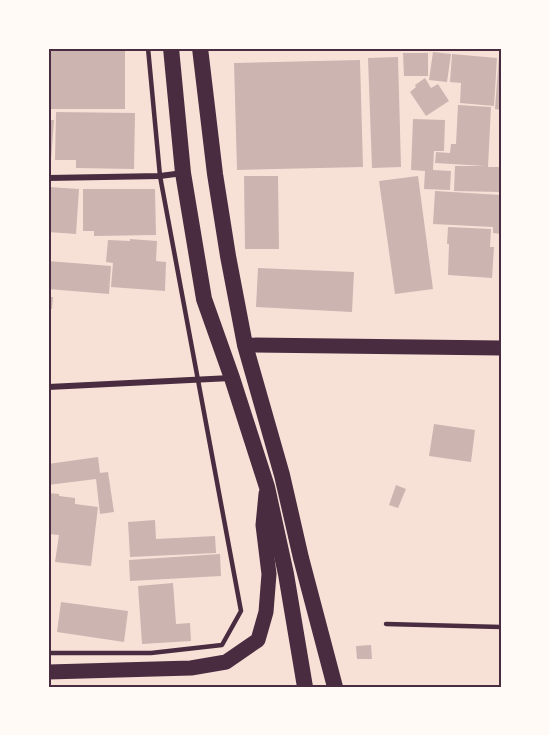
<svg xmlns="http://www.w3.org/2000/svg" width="549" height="735" viewBox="0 0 549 735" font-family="Spectral,serif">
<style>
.building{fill:#ccb4b1}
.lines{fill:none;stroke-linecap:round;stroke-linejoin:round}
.service{stroke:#4a2c40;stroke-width:4.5}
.minor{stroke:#4a2c40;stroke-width:6}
.primary{stroke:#4a2c40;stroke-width:15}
.trunk{stroke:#4a2c40;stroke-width:16}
.neatline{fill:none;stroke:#4a2c40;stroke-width:2}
</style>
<rect width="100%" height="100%" fill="#f7e1d7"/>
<path class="building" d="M48,48h77v61h-77z
M433,52l18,2 -4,28 -18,-2z
M403,53h25v23h-24z
M452,54l45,4 -3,48 -34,-3 1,-20 -11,-1z
M499,55h2v55l-6,-1z
M398,57l3,110 -29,1 -4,-110z
M360,60l3,107 -126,3 -3,-107z
M425,78l6,10 7,-4 11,17 -23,15 -16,-24 6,-5 -1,-2z
M458,105l33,2 -3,60h13v25l-47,-1 1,-25h30l-50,-3 1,-11 14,1 1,-9h5z
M56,112l79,1 -1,56 -58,-1v-8h-21z
M413,119l32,1 -1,31h-10l-1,19 18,1 -1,19 -26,-1 1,-18 -14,-1z
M48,120h6l-3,41 -3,-1z
M244,176h34l1,73h-34z
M418,176l15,113 -38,5 -16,-113z
M48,187l31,2 -3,45 -28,-2z
M83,189h72l1,46 -62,1v-5h-11z
M435,191l66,4v39l-8,-1v-6l-60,-3z
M448,227l43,2 -1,18h4l-2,31 -44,-3 1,-31h-2z
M130,239l27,2 -1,20 10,1 -1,29 -54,-4 2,-24 -7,-1 2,-22 22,1z
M48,261l63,5 -2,28 -61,-5z
M258,268l96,4 -2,40 -96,-5z
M48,297h5l-1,12h-4z
M434,424l41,6 -4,32 -42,-6z
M98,457l2,16 8,-1 6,40 -14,2 -4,-35 -48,6v-21z
M396,485l10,4 -8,19 -9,-3z
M48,493l11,1v2l16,2v6l23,3 -7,59 -36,-4 4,-27 -11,-1z
M155,520l1,19 59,-3 1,17 -86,4 -2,-35z
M220,554l1,22 -91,5 -1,-21z
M173,583l3,41 14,-1 1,18 -49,3 -4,-58z
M61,602l67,9 -4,31 -67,-10z
M371,645l1,14h-15l-1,-13z"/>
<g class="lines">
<path class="service" d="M386,624l115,3
M48,653h103l71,-8 19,-34 -81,-435 -12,-128"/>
<path class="minor" d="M48,178l112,-2 23,-3
M48,387l183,-9"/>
<path class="primary" d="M245,345l256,3
M48,672l143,-4 35,-6 32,-22 8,-28 3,-38 -6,-49 3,-31"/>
<path class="trunk" d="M171,48l12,125 21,126 28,79 35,109 19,87 19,113
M200,48l15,126 13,82 17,89 37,130 19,83 34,129"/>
</g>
<rect width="549" height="735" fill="none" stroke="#fffaf5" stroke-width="99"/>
<rect x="50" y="50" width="450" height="636" class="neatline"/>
</svg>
